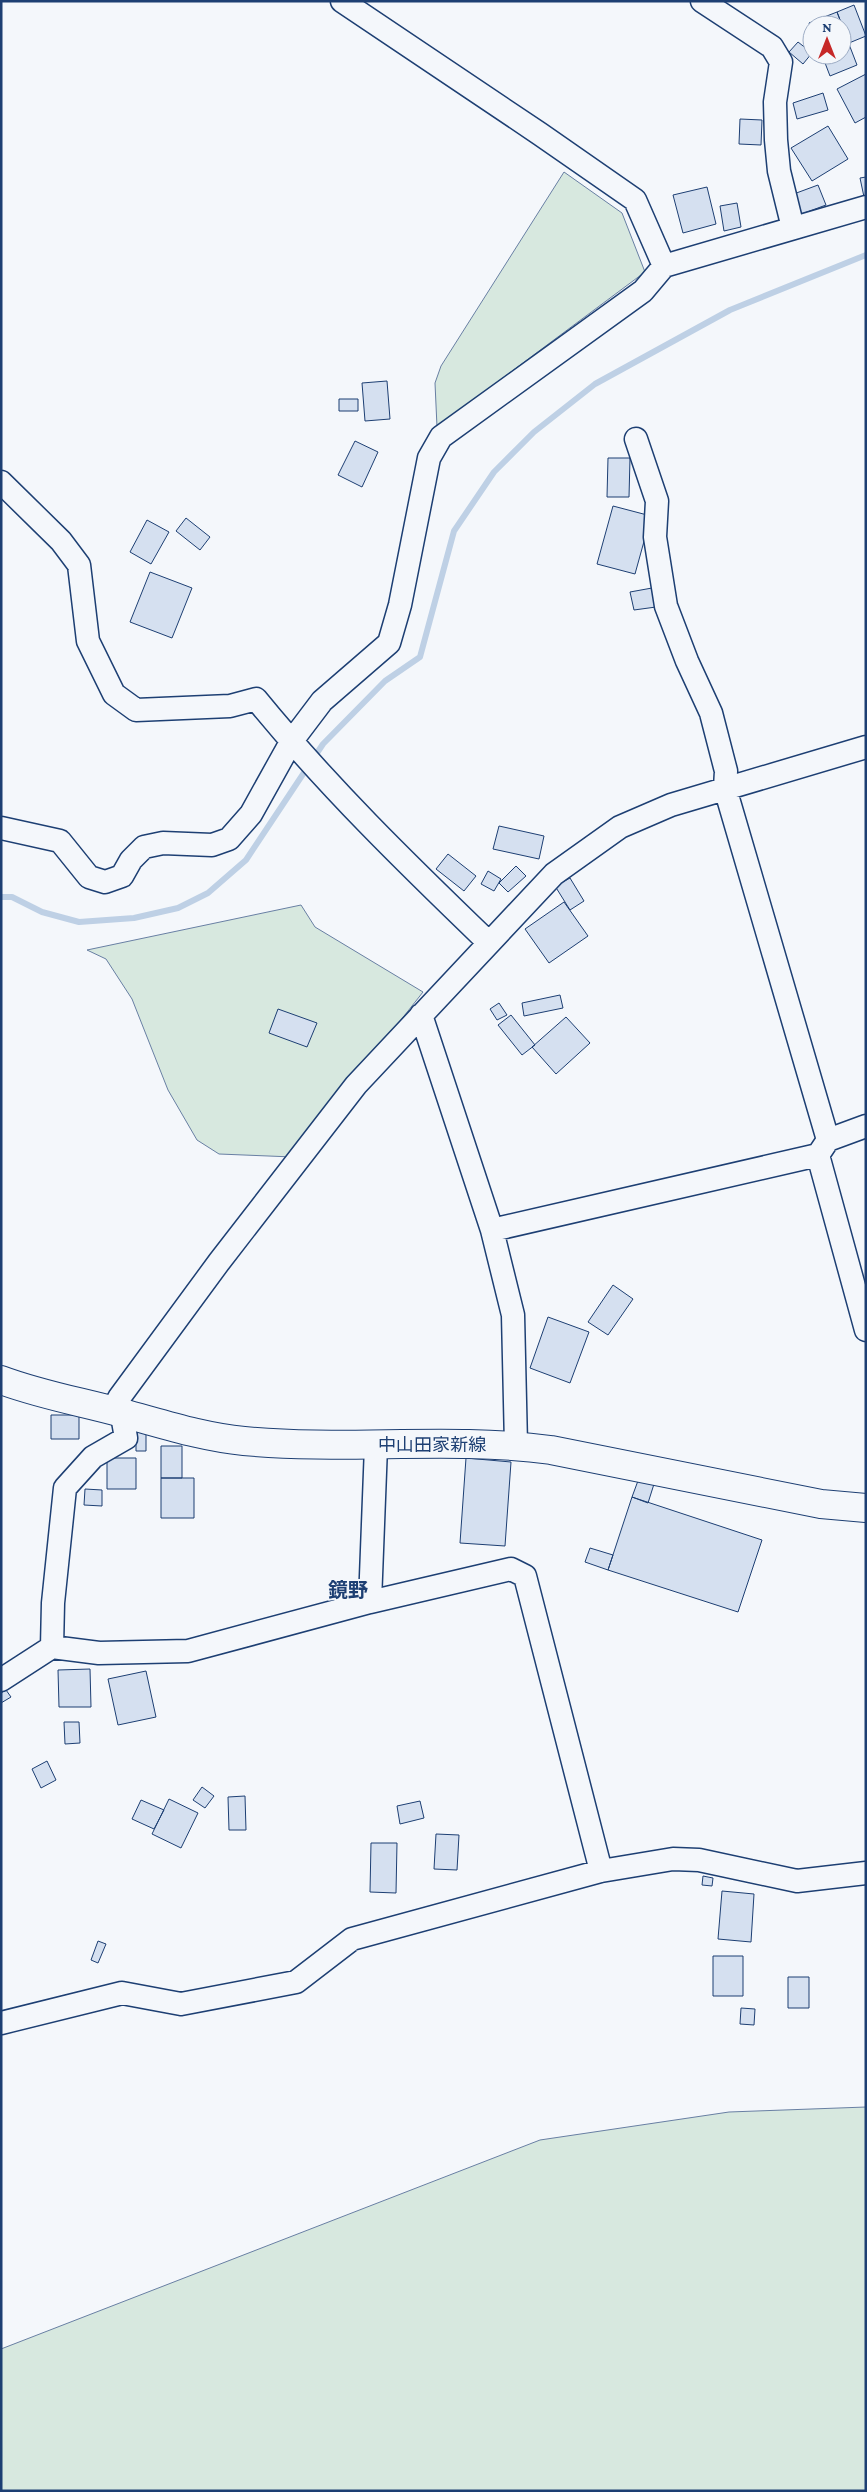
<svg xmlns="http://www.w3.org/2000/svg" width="867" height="2492" viewBox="0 0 867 2492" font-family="'Crimson Pro','Noto Sans JP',serif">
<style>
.green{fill:#d7e8df;stroke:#687fa3}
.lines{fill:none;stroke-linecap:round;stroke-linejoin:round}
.stream{stroke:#bed0e5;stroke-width:6}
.building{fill:#d5e0f0;stroke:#1d3f73}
.minor-casing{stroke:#1d3f73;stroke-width:25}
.major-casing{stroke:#1d3f73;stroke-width:30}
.minor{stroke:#f4f7fb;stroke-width:22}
.major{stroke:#f4f7fb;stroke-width:28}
.labels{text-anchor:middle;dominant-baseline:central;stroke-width:4;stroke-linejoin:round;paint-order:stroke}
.street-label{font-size:18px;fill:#1d3f73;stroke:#f4f7fb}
.quarter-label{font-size:20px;font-weight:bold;fill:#1d3f73;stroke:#f4f7fb}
</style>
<rect width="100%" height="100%" fill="#f4f7fb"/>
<path class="green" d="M564,172l58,41 23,59 -208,155 -2,-44 6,-17z
M301,905l14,22 108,65 -130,165 -74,-3 -22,-14 -29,-50 -36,-91 -26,-40 -19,-9z
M866,2107v384h-865v-142l539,-209 189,-28z"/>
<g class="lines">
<path class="stream" d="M1,897h11l30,15 37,10 55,-4 44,-10 30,-15 38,-33 77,-116 62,-63 35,-24 34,-126 40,-59 40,-40 61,-48 135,-74 136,-55"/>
</g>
<path class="building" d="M854,5l12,31 -17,7 -12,-31z
M837,12l5,13h-30v6l-3,-8z
M842,26l15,39 -27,11 -8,-21h20z
M798,42l14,11 -9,11 -14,-12z
M866,74v43l-11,6 -18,-34z
M823,93l5,17 -31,9 -4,-16z
M740,119l22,1 -1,25 -22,-1z
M828,126l20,33 -36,22 -21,-33z
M866,177v19l-2,1 -4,-19z
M818,185l8,20 -27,10 -8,-20z
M707,187l9,37 -33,9 -10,-38z
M737,203l4,24 -17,4 -4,-25z
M387,381l3,38 -25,2 -3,-38z
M339,399h19v12h-19z
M355,441l23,11 -16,35 -24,-12z
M608,458h22l-1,39h-22z
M613,506l38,10 -16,58 -38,-10z
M186,518l24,19 -10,13 -24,-19z
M147,520l22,12 -18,32 -21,-12z
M150,572l42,16 -20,50 -42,-16z
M652,588l4,19 -22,3 -4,-18z
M499,826l45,10 -5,23 -46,-10z
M448,854l28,22 -12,15 -28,-22z
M516,866l10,10 -18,16 -9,-9z
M488,871l13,8 -7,12 -13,-7z
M570,878l14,23 -14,9 -15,-24z
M564,902l24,34 -39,27 -24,-34z
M560,995l3,13 -39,8 -2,-13z
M499,1003l8,12 -10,5 -7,-11z
M278,1009l39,14 -10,24 -38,-14z
M511,1015l24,30 -13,10 -24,-30z
M566,1017l24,26 -34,31 -24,-27z
M613,1285l20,14 -25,36 -20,-13z
M548,1317l41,15 -19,51 -40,-15z
M51,1415h28v24h-28z
M136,1432h10v19h-10z
M161,1446h21v32h-21z
M107,1458h29v31h-29z
M466,1458l45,4 -6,84 -45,-3z
M161,1478h33v40h-33z
M639,1478l15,6 -6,19 -16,-6z
M85,1489l17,1v16l-18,-1z
M632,1497l130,43 -24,72 -130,-42z
M590,1548l23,7 -5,15 -23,-8z
M90,1669l1,38h-32l-1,-37z
M146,1671l10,46 -38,8 -10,-46z
M6,1690l5,7 -10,6v-10z
M64,1722h15l1,21 -15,1z
M47,1761l9,19 -15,8 -9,-19z
M202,1787l12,9 -9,12 -12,-8z
M245,1796l1,34h-17l-1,-33z
M169,1799l29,14 -17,35 -29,-14z
M141,1800l23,10 -10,19 -22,-10z
M420,1801l4,17 -24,6 -3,-18z
M436,1834l23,1 -2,35 -23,-1z
M371,1843h26l-1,50 -26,-1z
M703,1876l10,2 -1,8 -10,-1z
M722,1891l32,3 -3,48 -33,-3z
M98,1941l8,3 -8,19 -7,-3z
M713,1956h30v40h-30z
M788,1977h21v31h-21z
M741,2008l14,1 -1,16 -14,-1z"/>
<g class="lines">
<g class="minor-casing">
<path id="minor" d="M342,1l198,133 95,66 29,66
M702,1l70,46 9,15 -6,40 1,38 3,31 14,57
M636,439l21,62 -2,36 11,69 21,55 24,52 15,58 -1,17 103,352
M1,482l60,59 18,24 9,76 26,53 22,16 94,-4 26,-7c71,87 151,165 232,243
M1,828l59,13 29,36 16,5 17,-6 9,-16 13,-13 19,-4 49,2 17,-6 22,-25 40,-72 31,-41 67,-58 11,-38 29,-147 12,-21 202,-146 21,-25 202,-59
M421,1015l71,215 21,85 3,130
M818,1155l48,175
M492,1230l326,-75 10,-15 38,-14
M370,1602l141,-33 14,7 76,295
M52,1647l47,6 89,-2 182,-49 6,-156
M1,1680l51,-33 1,-44 12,-115 28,-31 33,-19 -7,-40 100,-136 137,-177 198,-211 66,-47 51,-22 195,-58
M1,2023l121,-30 59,11 115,-22 56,-43 249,-68 72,-12 26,1 98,21 69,-8"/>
</g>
<g class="major-casing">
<path id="major" d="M1,1380c40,15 81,22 121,33 41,11 80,24 122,28 102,10 206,-5 307,9l270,54 45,4"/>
</g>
<use href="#minor" class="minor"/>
<use href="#major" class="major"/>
</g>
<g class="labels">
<g class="street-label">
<text x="432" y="1445">中山田家新線</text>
</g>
<g class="quarter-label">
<text x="348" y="1590">鏡野</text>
</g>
</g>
<rect width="867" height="2492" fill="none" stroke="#1d3f73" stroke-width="5"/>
<g transform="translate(827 40)"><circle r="24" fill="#f4f7fb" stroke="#9eadc5"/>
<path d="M0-4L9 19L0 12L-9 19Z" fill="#c62828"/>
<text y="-8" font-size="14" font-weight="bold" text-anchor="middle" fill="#1d3f73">N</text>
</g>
</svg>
